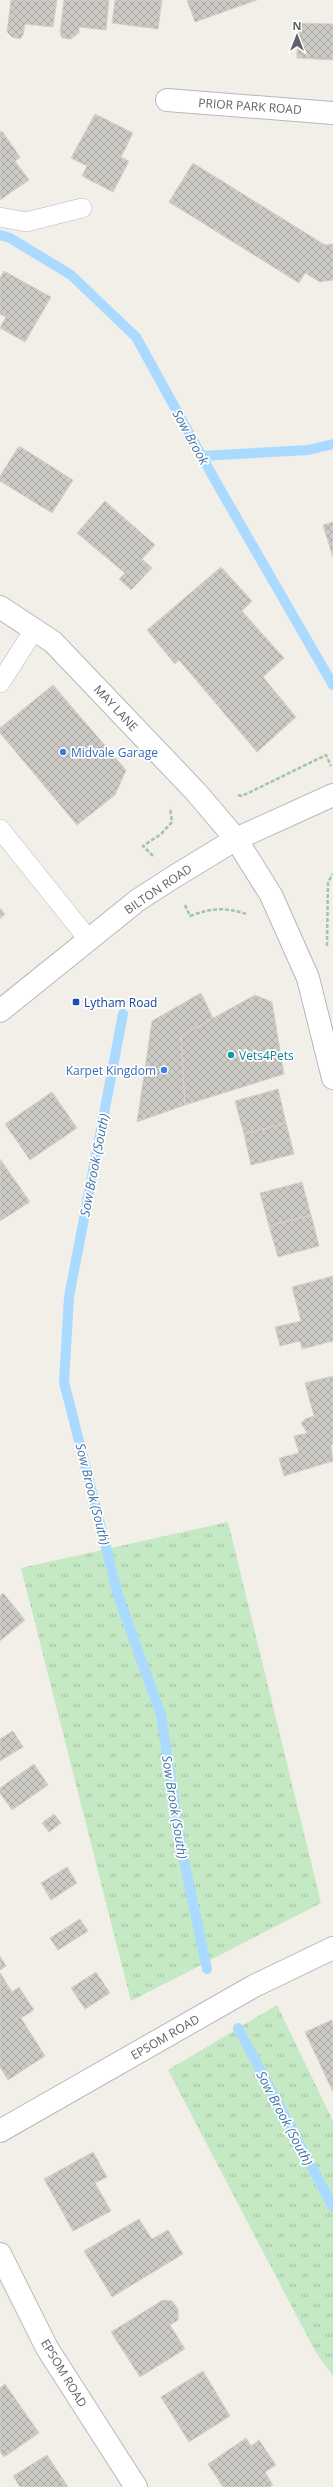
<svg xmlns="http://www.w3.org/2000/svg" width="333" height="2487" viewBox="0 0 333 2487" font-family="'Open Sans',sans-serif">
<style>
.grass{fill:url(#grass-tufts)}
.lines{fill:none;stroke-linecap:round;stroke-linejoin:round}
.stream{stroke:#aadaff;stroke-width:10}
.building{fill:url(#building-cross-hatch);stroke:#d6d1c6}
.service-casing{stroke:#b5b8bc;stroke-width:20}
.minor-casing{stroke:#b5b8bc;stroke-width:24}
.secondary-casing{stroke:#b6babf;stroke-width:24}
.path{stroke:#9cc7a9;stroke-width:2.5;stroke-dasharray:4 2;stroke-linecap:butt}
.service{stroke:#fff;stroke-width:19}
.minor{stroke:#fff;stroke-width:22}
.secondary{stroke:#fff;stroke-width:22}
.shop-dot{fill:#3f7fe0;stroke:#fff;stroke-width:1.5}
.transit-dot{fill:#1a4fb4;stroke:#fff;stroke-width:1.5}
.culture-dot{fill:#0f9aa8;stroke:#fff;stroke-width:1.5}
.labels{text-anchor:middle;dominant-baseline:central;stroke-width:3.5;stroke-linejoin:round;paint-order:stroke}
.street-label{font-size:12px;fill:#5f6368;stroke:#fff}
.shop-label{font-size:12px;fill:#366cbe;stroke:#fff;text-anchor:start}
.transit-label{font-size:12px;fill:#164399;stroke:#fff;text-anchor:start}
.culture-label{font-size:12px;fill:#0d838f;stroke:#fff;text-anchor:start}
.water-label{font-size:13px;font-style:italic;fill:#4174aa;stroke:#fff}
</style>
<defs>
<pattern id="grass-tufts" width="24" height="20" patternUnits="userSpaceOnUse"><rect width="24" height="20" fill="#c5e8c5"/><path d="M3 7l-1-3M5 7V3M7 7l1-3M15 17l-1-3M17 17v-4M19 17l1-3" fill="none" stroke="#a3c0a4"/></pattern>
<pattern id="building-cross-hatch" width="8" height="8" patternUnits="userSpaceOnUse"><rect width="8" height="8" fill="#cccac5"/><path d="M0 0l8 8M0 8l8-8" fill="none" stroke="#a9a8a4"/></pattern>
</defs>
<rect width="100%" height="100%" fill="#f1efe8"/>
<path class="grass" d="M228,1522l93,381 -190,98 -110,-433z
M277,2005l56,116v255l-18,-25 -147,-281z"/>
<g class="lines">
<path class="stream" d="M0,235l10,3 61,37 65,62 80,145 117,203
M201,456l107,-6 25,-6
M123,1014l-54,283 -5,85 54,213 43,120 21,136 25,118
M238,2028l95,179"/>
</g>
<path class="building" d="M11,0h46l-4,27 -28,-3 -2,11 -3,4 -8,-2 -5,-5z
M64,0h45l-3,30 -27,-3v6l-8,6 -9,-1 -2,-6z
M115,0h47l-4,29 -46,-6z
M187,0h70l-62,22z
M298,23l35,1v36l-36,-2z
M95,114l38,19 -12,24 8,4 -16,31 -31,-16 5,-10 -16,-8z
M2,131l18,26 -5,4 14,19 -29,20v-68z
M193,163l132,82 8,-1v36l-13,2 -15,-9 -6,10 -130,-81z
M4,271l47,26 -26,45 -25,-14 6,-11 -6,-3v-36z
M19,446l54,34 -21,33 -52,-32v-5z
M105,501l50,44 -13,14 10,9 -21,22 -12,-11 6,-6 -48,-40z
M333,522v35l-10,-32z
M221,567l31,34 -10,10 42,47 -21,19 33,40 -39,35 -78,-92 -4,4 -28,-34z
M53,685l73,85 -11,25 -38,30 -77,-92v-5z
M0,908l5,6 -5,5z
M201,993l12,25 -32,18 4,69 -48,17 15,-101z
M255,995l17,7 12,72 -99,31 -4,-69z
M278,1089l8,34 -42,11 -9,-33z
M52,1092l25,36 -47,32 -25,-36z
M286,1123l8,31 -43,11 -7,-31z
M0,1159l30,43 -30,19z
M302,1182l9,33 -42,11 -9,-33z
M311,1215l8,31 -41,11 -9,-31z
M333,1276v65l-31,8 -2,-8 -20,5 -5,-19 26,-6 -9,-34z
M333,1376v68l-2,1 2,16 -49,15 -5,-18 20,-5 -5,-17 13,-3 -6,-10 4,-4 9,-3 -9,-33z
M3,1593l22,27 -25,21v-45z
M13,1731l10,16 -23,14v-22z
M34,1764l14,21 -36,25 -12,-17v-5z
M54,1814l7,9 -12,9 -7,-9z
M67,1867l10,16 -26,17 -10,-17z
M80,1919l8,12 -30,19 -8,-12z
M0,1956l6,10 -6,4z
M96,1972l14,21 -25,16 -14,-21z
M0,1973l12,19 7,-5 15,23 -13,8 24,38 -37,24 -8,-13z
M332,2020l1,3v69l-28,-60z
M93,2152l14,25 -12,6 16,28 -38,20 -29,-52z
M139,2219l13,20 16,-9 15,24 -71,43 -28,-46z
M163,2300l9,1 6,8v11l-8,5 15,24 -45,28 -29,-45z
M203,2371l27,45 -41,26 -28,-45z
M5,2384l34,49 -35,24 -4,-5v-64z
M246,2438l5,8 8,-6 17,25 -11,7 8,13 -3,2h-47l-15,-23z
M47,2455l21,32h-48l-7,-11z"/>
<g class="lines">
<g class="service-casing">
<path id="service" d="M0,217l26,5 56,-14
M0,683l34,-53
M0,829l89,111"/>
</g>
<g class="minor-casing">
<path id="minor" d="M167,100l166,13
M0,607l53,35 143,150 40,47 35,56 37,83 25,100
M0,2131l254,-145 79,-38
M0,2254l47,94 89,139"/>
</g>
<g class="secondary-casing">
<path id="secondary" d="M0,1011l138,-111 34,-22 64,-39 97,-44"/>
</g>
<path class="path" d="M238,795l4,1 84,-41 5,11
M153,856l-10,-10 18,-12 11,-12 -2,-14
M185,905l5,11c21,-8 35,-9 56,-2
M327,946l1,-64 5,-8"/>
<use href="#service" class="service"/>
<use href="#minor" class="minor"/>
<use href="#secondary" class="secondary"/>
</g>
<g class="shop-dot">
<circle cx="63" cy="752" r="4"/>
<circle cx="164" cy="1070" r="4"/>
</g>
<rect class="transit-dot" x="72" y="998" width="8" height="8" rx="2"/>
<circle class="culture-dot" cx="231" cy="1055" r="4"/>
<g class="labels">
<g class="street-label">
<text transform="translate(250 106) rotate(4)">PRIOR PARK ROAD</text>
<text transform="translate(116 708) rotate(47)">MAY LANE</text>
<text transform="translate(158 889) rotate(-34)">BILTON ROAD</text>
<text transform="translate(165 2037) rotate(-30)">EPSOM ROAD</text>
<text transform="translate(64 2373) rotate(59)">EPSOM ROAD</text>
</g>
<g class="shop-label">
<text x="71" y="752">Midvale Garage</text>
<text x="156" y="1070" text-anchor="end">Karpet Kingdom</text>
</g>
<g class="transit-label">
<text x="84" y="1002">Lytham Road</text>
</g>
<g class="culture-label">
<text x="239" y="1055">Vets4Pets</text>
</g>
<g class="water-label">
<text transform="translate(191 437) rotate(61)">Sow Brook</text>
<text transform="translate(94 1165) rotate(-79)">Sow Brook (South)</text>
<text transform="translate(93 1494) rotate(76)">Sow Brook (South)</text>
<text transform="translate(175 1807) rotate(81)">Sow Brook (South)</text>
<text transform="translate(285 2118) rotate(62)">Sow Brook (South)</text>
</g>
</g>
<g transform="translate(297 36)" stroke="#ffffff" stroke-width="3" paint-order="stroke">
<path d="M0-3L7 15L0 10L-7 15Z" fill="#5f6368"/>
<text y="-6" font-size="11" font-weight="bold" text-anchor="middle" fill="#5f6368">N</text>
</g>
</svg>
